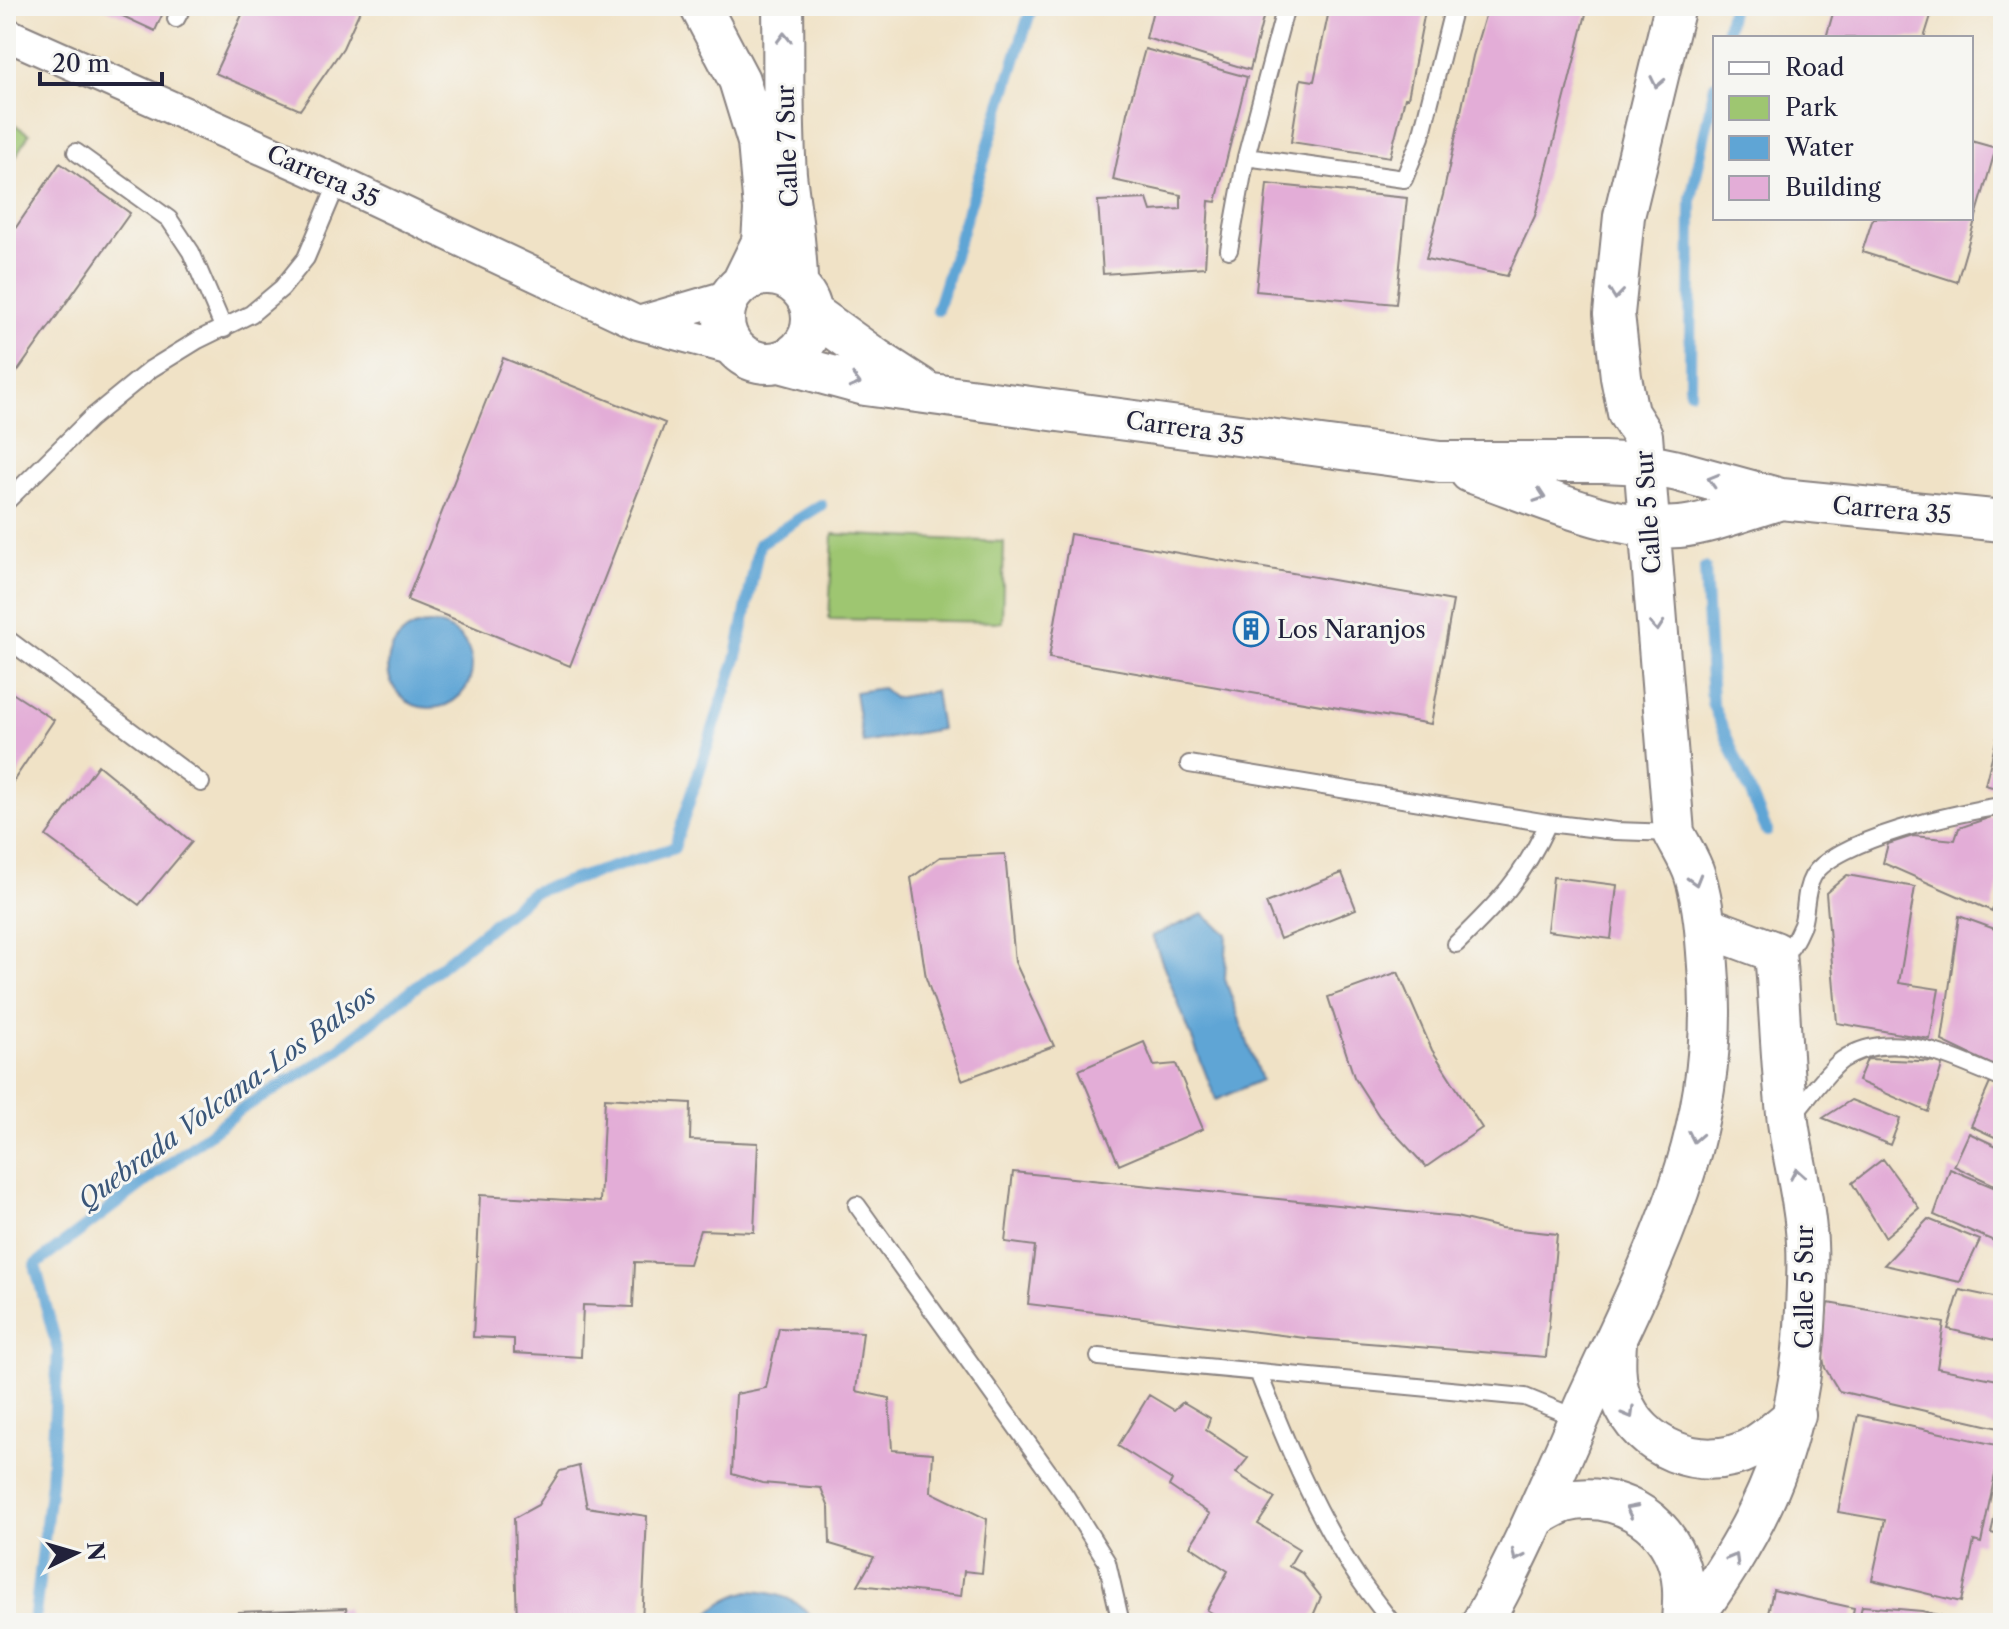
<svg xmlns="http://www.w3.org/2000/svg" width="2009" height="1629" viewBox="0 0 2009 1629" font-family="'Libre Caslon Text',serif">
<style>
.green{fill:#9ec671;stroke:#607456;stroke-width:2}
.water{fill:#5fa5d5;stroke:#406488;stroke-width:2}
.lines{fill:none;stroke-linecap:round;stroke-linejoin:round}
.stream{stroke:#5fa5d5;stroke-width:12}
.building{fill:#e3add7}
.service-casing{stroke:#898280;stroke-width:20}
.minor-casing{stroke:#898280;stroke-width:36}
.tertiary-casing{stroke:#898280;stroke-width:44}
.service{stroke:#fff;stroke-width:16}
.minor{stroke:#fff;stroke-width:32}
.tertiary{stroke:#fff;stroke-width:40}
.oneway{stroke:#9c9ca7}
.labels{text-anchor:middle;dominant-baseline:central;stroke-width:6;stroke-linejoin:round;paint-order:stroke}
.street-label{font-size:24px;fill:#22223b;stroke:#f6f6f2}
.poi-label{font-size:24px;fill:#22223b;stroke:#f6f6f2;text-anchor:start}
.water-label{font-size:26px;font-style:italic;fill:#3a5679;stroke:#f6f6f2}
</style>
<rect width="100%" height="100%" fill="#f6f6f2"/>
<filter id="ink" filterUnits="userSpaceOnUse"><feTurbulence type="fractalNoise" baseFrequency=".0125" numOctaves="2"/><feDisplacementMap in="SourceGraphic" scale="16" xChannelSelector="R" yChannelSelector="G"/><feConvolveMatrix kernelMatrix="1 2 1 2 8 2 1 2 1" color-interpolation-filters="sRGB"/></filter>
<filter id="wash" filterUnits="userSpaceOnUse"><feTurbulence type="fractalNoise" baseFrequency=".006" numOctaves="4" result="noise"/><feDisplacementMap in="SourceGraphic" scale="32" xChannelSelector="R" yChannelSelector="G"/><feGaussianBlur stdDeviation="1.8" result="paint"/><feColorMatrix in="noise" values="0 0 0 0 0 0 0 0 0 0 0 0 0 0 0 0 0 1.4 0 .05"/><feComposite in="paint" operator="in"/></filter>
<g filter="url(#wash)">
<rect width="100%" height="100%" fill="#f0e2c6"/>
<path class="green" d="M6,119l23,15 -23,39z
M833,534l171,8 -2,80 -173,-3z"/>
<path class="water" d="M388 666a42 42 0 1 1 84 0a42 42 0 1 1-84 0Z
M882,688l12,10 41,-7 6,38 -78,14 -8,-51z
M1203,914l24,20 -2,45 36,101 -45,20 -64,-164z
M749,1591c29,1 51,8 67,32h-115c13,-18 27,-26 48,-32z"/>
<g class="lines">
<path class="stream" d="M1725,38l7,-32
M937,310l95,-304
M1690,391l1,-192 24,-114
M1705,568l7,135 55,128
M34,1623l17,-141 7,-131 -23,-86 208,-157 83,-49 207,-167 141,-44 63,-192 22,-112 62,-39"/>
</g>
<g id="blocks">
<path class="building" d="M101,6h65l-11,25z
M246,6h116l-19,42 -43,62 -85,-37z
M1154,6h112l-16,64 -104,-32z
M1330,6h96l-18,92h-3l-15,59 -99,-15 10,-63 13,2z
M1488,6h100l-53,210 -28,60 -81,-17 17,-64 30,-139z
M1835,6h99l-10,32h-98z
M1145,49l102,28 -31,125 -7,-1 -4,66 -102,7 -5,-73 49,-2 4,12 30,-2v-14l-68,-15 14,-67z
M1971,141l25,7 -39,134 -95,-30 11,-34h98z
M60,163l70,50 -113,159 -11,-8v-122z
M1267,184l140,14 -11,106 -140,-13z
M503,358l162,65 -95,243 -163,-66z
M1070,534l383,67 -22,123 -382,-66z
M6,689l48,31 -48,72z
M2002,717h1v73l-18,-5z
M98,765l94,77 -53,63 -93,-69z
M1991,817h12v50l-11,44 -109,-48 5,-19 25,-8 42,4 4,-12z
M1005,854l10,108 39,84 -92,34 -36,-102 -15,-100 29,-21z
M1342,873l14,36 -76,30 -14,-36z
M1847,875l68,12 -16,96 40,6 -9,50 -93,-16 -11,-130z
M1553,877l64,8 -6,54 -64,-8z
M1959,916l44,16v138l-61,-29z
M1398,972l34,78 50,78 -56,39 -47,-51 -25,-39 -26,-80z
M1144,1042l10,24 22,-2 27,65 -84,36 -40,-95z
M1867,1059l76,3 -15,50 -70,-31z
M1990,1083l13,5v53l-32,-15z
M605,1098l86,5 -1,37 68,3 -4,89 -54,-2 -11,34 -54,-2 -2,45 -50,-2 -2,52 -67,-4v-14l-41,-2 7,-142 120,7z
M1851,1100l49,19 -10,26 -67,-27z
M1969,1133l34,16v40l-49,-23z
M1883,1159l36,49 -34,29 -33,-54z
M1950,1169l53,22v54l-69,-30z
M1013,1172l443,45 45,11 56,6 -11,123 -241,-19 -277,-34 7,-58 -30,-4z
M1928,1219l52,21 -20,42 -76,-17z
M1960,1290l43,9v43l-55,-13z
M1828,1303l116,20 -7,45 66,13v48l-164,-38 -14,-23 -4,-20z
M779,1328l84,4 -7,59 33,7 3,52 41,3 -2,39 56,27 -5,54 -18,-2 -3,25 -103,-11 16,-28 -44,-13 -1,-36 -8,-20 -59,-5 -30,-9 4,-80 30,-6z
M1149,1395l25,15 9,-8 27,16 -4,12 42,28 -12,15 39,25 -17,26 41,25 -10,17 13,7 19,24 -9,21 9,5h-92l-22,-13 21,-39 -38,-25 20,-32 -41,-28 3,-6 -54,-34z
M1858,1415l143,31 -20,97 -7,-2 -13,61 -89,-22 13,-60 -47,-8z
M579,1466l8,41 60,9 -5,107h-125l-3,-105 24,-13 22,-34z
M2002,1483h1v53l-12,-3z
M1773,1590l81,18 -3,15h-85z
M1862,1606l60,5 48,12h-112z
M346,1608l3,15h-111v-11z"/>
</g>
</g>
<g filter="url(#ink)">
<use href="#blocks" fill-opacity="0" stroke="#898280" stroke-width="2"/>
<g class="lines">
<g class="service-casing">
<path id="service" d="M176,19l7,-13
M76,152l93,67 22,33 33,77
M1246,157l158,22 17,-42 33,-131
M1229,250l17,-93 40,-151
M6,502l84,-83 61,-50 47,-29 53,-26 31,-26 24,-30 32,-76
M6,638l195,145
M1189,764l359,59 67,8 59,2
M1456,944c42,-41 67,-66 92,-121
M1775,952l16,-5c4,-7 8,-15 11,-22 5,-17 2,-33 11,-49 21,-36 148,-65 190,-70
M1792,1117c13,-15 35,-46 50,-57 51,-34 112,-1 161,19
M857,1205l208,290 42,67 14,61
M1099,1357l426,40 54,22
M1258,1372c27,68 56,140 97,201 11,17 25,34 37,50"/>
</g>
<g class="minor-casing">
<path id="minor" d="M6,34l332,148 300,141 97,26
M638,323l92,-27"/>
</g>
<g class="tertiary-casing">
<path id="tertiary" d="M700,6l39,74 19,62 6,68 -2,32 -20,41
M783,6c1,56 -1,112 3,168 4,37 11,73 11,110
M724 319a44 44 0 1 1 88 0a44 44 0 1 1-88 0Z
M812,313l64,46 45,29
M780,362l85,23 575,77h163l41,2 34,7 103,28 222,22
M1470,472c61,21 145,60 209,55 28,-2 74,-20 102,-28
M1616,1342c-1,18 -2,39 5,56 18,50 81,76 129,51 16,-9 31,-22 45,-34
M1537,1516c9,-5 18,-11 28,-14 49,-12 100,16 114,64 6,18 4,39 3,57
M1482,1623c41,-72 72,-149 106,-225 67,-145 135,-266 120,-432 -2,-29 -4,-61 -13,-90 -4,-14 -14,-29 -21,-43l-32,-398 -14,-22 -7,-36 -7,-63 10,-98 51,-210
M1689,1623c77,-104 111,-183 117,-313 1,-26 3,-54 0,-80 -3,-36 -13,-72 -18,-108 -7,-56 -8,-114 -13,-170l-70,-26"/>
</g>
<use href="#service" class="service"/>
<use href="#minor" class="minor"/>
<use href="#tertiary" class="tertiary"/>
</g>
<defs><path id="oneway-chevron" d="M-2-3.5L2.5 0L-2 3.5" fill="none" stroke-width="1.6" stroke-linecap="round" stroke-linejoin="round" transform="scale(2)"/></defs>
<g class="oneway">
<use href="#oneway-chevron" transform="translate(784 38) rotate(-91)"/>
<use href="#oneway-chevron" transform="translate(1657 82) rotate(102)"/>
<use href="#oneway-chevron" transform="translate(1616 294) rotate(96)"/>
<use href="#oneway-chevron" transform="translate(855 382) rotate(15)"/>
<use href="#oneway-chevron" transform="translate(1713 480) rotate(-164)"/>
<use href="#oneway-chevron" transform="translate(1540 496) rotate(19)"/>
<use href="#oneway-chevron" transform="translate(1657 626) rotate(85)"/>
<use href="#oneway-chevron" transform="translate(1695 880) rotate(74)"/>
<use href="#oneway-chevron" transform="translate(1695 1137) rotate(101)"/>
<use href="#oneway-chevron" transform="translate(1797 1174) rotate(-100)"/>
<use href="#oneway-chevron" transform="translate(1629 1413) rotate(60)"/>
<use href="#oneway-chevron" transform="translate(1631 1510) rotate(-153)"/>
<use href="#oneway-chevron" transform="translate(1517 1556) rotate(116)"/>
<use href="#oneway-chevron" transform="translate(1734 1559) rotate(-60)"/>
</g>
</g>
<defs>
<g id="building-ring" transform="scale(1.8)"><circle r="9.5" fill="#f6f6f2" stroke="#1f6fb2" stroke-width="1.5"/><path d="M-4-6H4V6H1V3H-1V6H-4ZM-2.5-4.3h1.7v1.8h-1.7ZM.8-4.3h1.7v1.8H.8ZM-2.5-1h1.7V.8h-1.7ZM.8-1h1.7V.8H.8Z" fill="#1f6fb2"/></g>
</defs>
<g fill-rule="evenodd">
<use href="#building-ring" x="1251" y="629"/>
</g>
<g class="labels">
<g class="street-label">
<text transform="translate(787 146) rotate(-92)">Calle 7 Sur</text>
<text transform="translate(323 176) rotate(24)">Carrera 35</text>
<text transform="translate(1185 428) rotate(8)">Carrera 35</text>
<text transform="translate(1892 510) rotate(5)">Carrera 35</text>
<text transform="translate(1648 512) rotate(-94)">Calle 5 Sur</text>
<text transform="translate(1804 1287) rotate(-90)">Calle 5 Sur</text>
</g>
<g class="poi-label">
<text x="1277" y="629">Los Naranjos</text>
</g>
<g class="water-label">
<text transform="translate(227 1097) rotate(-36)">Quebrada Volcana-Los Balsos</text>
</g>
</g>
<rect width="2009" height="1629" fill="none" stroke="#f6f6f2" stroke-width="32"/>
<rect x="1713" y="36" width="260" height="184" fill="#f6f6f2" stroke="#a1a1a9" stroke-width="2"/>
<rect x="1729" y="62" width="40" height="12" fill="#ffffff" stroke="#a1a1a9" stroke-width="2"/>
<text x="1785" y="76" font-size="24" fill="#22223b">Road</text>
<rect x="1729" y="96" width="40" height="24" fill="#9ec671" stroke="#a1a1a9" stroke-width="2"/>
<text x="1785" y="116" font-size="24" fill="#22223b">Park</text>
<rect x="1729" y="136" width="40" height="24" fill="#5fa5d5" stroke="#a1a1a9" stroke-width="2"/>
<text x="1785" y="156" font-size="24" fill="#22223b">Water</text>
<rect x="1729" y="176" width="40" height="24" fill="#e3add7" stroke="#a1a1a9" stroke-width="2"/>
<text x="1785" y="196" font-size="24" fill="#22223b">Building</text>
<g transform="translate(76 1553) rotate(85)" stroke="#f6f6f2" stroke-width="6" paint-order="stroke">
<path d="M0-6L14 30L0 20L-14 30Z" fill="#22223b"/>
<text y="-12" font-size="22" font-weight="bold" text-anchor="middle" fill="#22223b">N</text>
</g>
<path d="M40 72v12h122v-12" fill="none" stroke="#22223b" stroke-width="4"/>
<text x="52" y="72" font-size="24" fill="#22223b" stroke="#f6f6f2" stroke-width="6" paint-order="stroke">20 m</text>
</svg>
